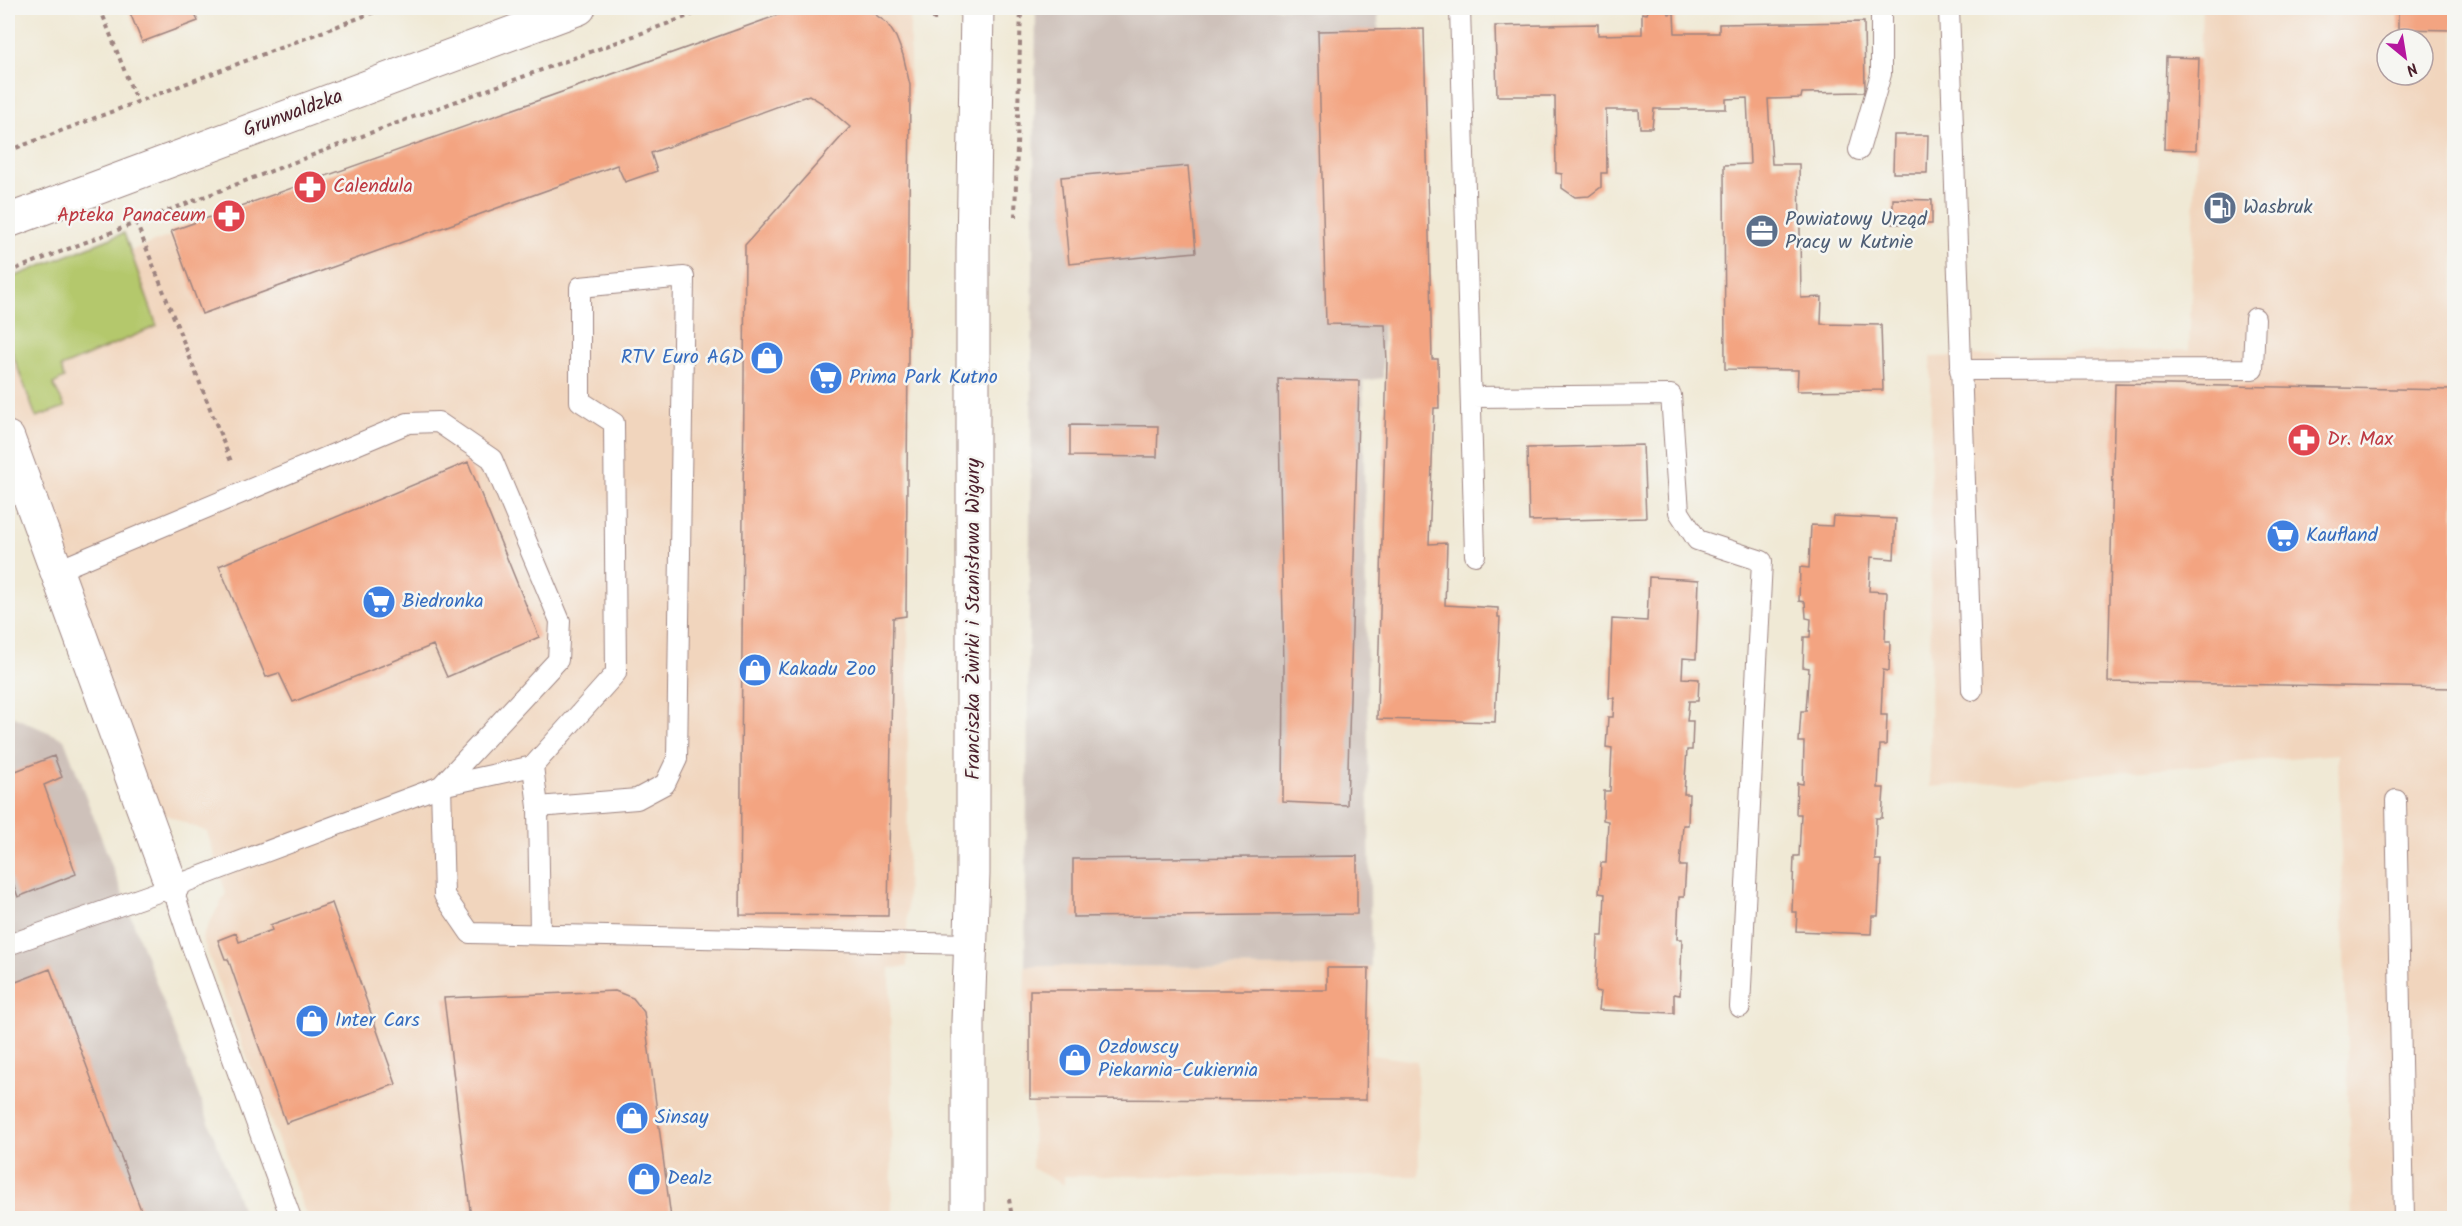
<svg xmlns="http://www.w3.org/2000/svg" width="2462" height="1226" font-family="Kalam,sans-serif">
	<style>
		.built { fill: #f1d5bd; fill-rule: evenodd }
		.industrial { fill: #cec1ba }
		.green { fill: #b4c86c; stroke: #7f744c; stroke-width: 1.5 }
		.building { fill: #f3a481 }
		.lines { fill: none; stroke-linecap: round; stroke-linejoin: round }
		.service-casing { stroke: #9d8480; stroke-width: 22 }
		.minor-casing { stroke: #9d8480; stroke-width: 35 }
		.tertiary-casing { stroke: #9d8480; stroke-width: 35 }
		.path { stroke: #9d8480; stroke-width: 4; stroke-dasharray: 4.5 4.5; stroke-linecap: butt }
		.service { stroke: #fff; stroke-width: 20 }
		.minor { stroke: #fff; stroke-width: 33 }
		.tertiary { stroke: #fff; stroke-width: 33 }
		.labels { text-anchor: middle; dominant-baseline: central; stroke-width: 5; stroke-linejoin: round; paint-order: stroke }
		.street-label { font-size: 20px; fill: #4a1f2b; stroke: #f6f6f2 }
		.health-label { font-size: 20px; fill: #be3a42; stroke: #f6f6f2; text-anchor: start }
		.service-label { font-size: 20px; fill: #4e5e75; stroke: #f6f6f2; text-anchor: start }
		.shop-label { font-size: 20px; fill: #366cbe; stroke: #f6f6f2; text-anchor: start }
	</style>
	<rect width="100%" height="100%" fill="#f6f6f2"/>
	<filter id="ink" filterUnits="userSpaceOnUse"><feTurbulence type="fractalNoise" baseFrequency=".0167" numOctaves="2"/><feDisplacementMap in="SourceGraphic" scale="12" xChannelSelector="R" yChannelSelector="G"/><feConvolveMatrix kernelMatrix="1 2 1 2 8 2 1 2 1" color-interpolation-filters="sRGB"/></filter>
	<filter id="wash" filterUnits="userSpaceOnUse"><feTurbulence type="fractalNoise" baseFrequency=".008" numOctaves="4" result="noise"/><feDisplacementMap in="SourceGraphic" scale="24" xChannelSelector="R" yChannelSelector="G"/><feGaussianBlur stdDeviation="1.35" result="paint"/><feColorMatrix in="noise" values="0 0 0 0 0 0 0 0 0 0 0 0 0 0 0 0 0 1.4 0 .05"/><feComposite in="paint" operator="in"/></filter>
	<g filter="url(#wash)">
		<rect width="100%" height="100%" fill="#f0e9d5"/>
		<path class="built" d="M 798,8 L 910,8 L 907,967 L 890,968 L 892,1218 L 307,1218 L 202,937 L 226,893 L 207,832 L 155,810 L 8,438 L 8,296 L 173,235 L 171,231 Z
			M 2202,8 L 2454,8 L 2454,1218 L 2352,1218 L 2338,754 L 1930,787 L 1931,357 L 2189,350 ZM 2387,39 L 2423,39 L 2423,75 L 2387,75 Z
			M 1025,966 L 1371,967 L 1371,1055 L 1417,1061 L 1419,1176 L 1064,1176 L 1064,1185 L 1032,1168 L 1033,1101 L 1023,1100 Z"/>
		<path class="industrial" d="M 1036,8 L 1378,8 L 1383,378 L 1363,381 L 1371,967 L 1025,966 Z
			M 14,717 L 64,739 L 245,1218 L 8,1218 L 8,719 Z"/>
		<path class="green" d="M 124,233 L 157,326 L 61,367 L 64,378 L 53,384 L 65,407 L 36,417 L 8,341 L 8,279 Z"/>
		<g id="blocks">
			<path class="building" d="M 128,8 L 192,8 L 198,21 L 142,42 Z
				M 798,8 L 866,8 L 887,23 L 896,37 L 903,55 L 910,85 L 906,616 L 893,618 L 888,916 L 740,915 L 745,245 L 850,127 L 822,103 L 809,95 L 651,153 L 657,171 L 625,182 L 617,165 L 202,314 L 171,231 Z
				M 1649,8 L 1665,8 L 1669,14 L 1674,13 L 1675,33 L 1719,33 L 1719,24 L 1864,22 L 1865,92 L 1802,93 L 1801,98 L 1768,99 L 1772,164 L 1799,164 L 1801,298 L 1822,297 L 1821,324 L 1881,325 L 1883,390 L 1797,391 L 1798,370 L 1725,369 L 1724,165 L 1750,164 L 1747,98 L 1726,99 L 1726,109 L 1654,109 L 1652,128 L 1640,128 L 1639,110 L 1606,110 L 1607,173 L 1601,173 L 1601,187 L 1589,196 L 1575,197 L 1562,188 L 1562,174 L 1556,173 L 1555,96 L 1497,96 L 1495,26 L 1598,24 L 1598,35 L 1642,34 L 1642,13 L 1647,14 Z
				M 1977,8 L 2026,8 L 2026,10 L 1977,10 Z
				M 2398,8 L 2454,8 L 2454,30 L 2398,29 Z
				M 1424,29 L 1432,359 L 1438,359 L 1439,408 L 1434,408 L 1429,544 L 1447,543 L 1445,605 L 1498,608 L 1498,617 L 1500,617 L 1495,722 L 1377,719 L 1387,361 L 1385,325 L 1326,324 L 1318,31 Z
				M 2166,57 L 2199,58 L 2196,150 L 2164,149 Z
				M 1894,135 L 1928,135 L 1927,173 L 1893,173 Z
				M 1188,166 L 1196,252 L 1069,264 L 1061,177 Z
				M 1893,199 L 1932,200 L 1932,224 L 1893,224 Z
				M 1278,379 L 1359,381 L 1347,805 L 1283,802 L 1284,667 Z
				M 2115,384 L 2454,390 L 2454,688 L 2108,682 Z
				M 1070,425 L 1158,426 L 1157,457 L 1070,456 Z
				M 1643,445 L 1646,518 L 1529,521 L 1527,448 Z
				M 468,462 L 539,637 L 447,677 L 433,645 L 293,702 L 279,673 L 266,677 L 219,566 Z
				M 1833,516 L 1896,519 L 1894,559 L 1871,557 L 1869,591 L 1887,592 L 1885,641 L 1890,641 L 1889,671 L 1883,670 L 1881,715 L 1887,715 L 1886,745 L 1880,745 L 1878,788 L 1884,788 L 1882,818 L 1876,818 L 1875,860 L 1881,860 L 1878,916 L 1872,916 L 1871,934 L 1796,931 L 1797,912 L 1792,912 L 1794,856 L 1799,856 L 1801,814 L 1796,814 L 1797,783 L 1803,784 L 1804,742 L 1799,742 L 1801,711 L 1806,711 L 1809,668 L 1803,667 L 1804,637 L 1810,637 L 1811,619 L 1806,618 L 1805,602 L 1799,601 L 1800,567 L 1809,568 L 1811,525 L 1832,526 Z
				M 1649,577 L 1699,580 L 1696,659 L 1683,658 L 1682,678 L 1699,679 L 1698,701 L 1689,701 L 1687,721 L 1693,721 L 1692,750 L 1687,750 L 1684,794 L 1689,794 L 1688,825 L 1683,825 L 1680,866 L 1686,866 L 1684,897 L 1679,897 L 1677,939 L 1682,939 L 1680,995 L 1674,994 L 1674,1013 L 1599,1010 L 1601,992 L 1595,991 L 1598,936 L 1603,936 L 1605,894 L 1599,893 L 1601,863 L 1606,863 L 1608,821 L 1603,820 L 1604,791 L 1610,791 L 1612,748 L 1606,747 L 1608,717 L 1613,717 L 1614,698 L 1609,698 L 1612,619 L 1647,621 Z
				M 54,756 L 62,777 L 44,785 L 76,874 L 18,897 L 8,870 L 8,774 Z
				M 1357,856 L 1357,914 L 1073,917 L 1073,859 Z
				M 332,903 L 396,1084 L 286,1123 L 228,959 L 225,959 L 218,940 L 236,933 L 239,942 L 272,930 L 270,925 Z
				M 1327,968 L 1369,968 L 1366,1100 L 1030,1099 L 1030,990 L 1327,990 Z
				M 50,969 L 144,1218 L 8,1218 L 8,985 Z
				M 615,991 L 633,998 L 644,1012 L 671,1218 L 471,1218 L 444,998 Z"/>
		</g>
	</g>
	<g filter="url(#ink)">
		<use href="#blocks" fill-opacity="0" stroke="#9d8480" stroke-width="1.5"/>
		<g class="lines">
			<defs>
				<path id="service" d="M 1460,8 L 1475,555
					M 1949,8 L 1972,690
					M 1859,150 L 1881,74 L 1881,8
					M 1960,370 L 2253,369 L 2255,318
					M 1471,397 L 1671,395 L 1679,512 L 1697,540 L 1762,561 L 1740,1007
					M 56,571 L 408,423 L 438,422 L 492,459 L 560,621 L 558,660 L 441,786
					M 441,786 L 533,766
					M 2396,800 L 2404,1218
					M 538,807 L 533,766 L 616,673 L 614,423 L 580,401 L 580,287 L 684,277 L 677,759 L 665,784 L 637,799 L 538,807 L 540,934
					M 172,887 L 190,941 L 291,1218
					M 8,945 L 172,887 L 441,786 L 444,895 L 470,933 L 970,944"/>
				<path id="minor" d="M 8,438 L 172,887
					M 968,1218 L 968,1022 L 973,874 L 973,250 L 977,8"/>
				<path id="tertiary" d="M 8,221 L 579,8"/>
			</defs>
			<use href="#service" class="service-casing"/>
			<use href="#minor" class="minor-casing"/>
			<use href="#tertiary" class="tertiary-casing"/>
			<path class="path" d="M 100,8 L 137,103
				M 931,8 L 934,19 L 939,19
				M 8,151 L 385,8
				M 1015,217 L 1021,8
				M 136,222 L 232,464
				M 8,272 L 378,130 L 710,8
				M 1009,1199 L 1012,1218"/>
			<use href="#service" class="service"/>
			<use href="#minor" class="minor"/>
			<use href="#tertiary" class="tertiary"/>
		</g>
	</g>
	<defs>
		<symbol id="pharmacy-disc" viewBox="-11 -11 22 22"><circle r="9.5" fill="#e0444e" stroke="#f6f6f2"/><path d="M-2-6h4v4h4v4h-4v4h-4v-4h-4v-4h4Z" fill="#fff"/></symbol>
		<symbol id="fuel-disc" viewBox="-11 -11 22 22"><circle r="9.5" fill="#5c6f8a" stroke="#f6f6f2"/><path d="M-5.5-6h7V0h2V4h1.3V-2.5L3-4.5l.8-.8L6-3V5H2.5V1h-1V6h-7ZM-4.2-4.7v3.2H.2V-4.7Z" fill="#fff"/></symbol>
		<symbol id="office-disc" viewBox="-11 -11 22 22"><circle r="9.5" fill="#5c6f8a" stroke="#f6f6f2"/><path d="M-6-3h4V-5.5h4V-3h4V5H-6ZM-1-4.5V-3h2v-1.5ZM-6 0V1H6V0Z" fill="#fff"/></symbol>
		<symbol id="shop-disc" viewBox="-11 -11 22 22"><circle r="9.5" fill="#3f7fe0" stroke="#f6f6f2"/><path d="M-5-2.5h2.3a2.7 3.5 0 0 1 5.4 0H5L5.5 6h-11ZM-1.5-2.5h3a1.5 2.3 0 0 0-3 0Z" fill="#fff"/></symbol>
		<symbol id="supermarket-disc" viewBox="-11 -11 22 22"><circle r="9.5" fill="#3f7fe0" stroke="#f6f6f2"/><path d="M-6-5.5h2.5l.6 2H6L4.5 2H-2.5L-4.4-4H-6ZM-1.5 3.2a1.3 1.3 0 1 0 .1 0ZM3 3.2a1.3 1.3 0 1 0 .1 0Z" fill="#fff"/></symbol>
	</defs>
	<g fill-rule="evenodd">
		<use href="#pharmacy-disc" x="291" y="168" width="38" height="38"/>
		<use href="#fuel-disc" x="2201" y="189" width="38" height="38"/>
		<use href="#pharmacy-disc" x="210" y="197" width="38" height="38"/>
		<use href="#office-disc" x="1743" y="212" width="38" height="38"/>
		<use href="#shop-disc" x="748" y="339" width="38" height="38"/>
		<use href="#supermarket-disc" x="807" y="359" width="38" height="38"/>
		<use href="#pharmacy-disc" x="2285" y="421" width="38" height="38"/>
		<use href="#supermarket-disc" x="2264" y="517" width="38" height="38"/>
		<use href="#supermarket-disc" x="360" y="583" width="38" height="38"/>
		<use href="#shop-disc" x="736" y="651" width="38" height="38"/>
		<use href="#shop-disc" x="293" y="1002" width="38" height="38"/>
		<use href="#shop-disc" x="1056" y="1041" width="38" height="38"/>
		<use href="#shop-disc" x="613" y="1099" width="38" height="38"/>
		<use href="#shop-disc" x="625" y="1160" width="38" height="38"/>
	</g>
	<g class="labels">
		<g class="street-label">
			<text transform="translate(293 114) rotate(-20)">Grunwaldzka</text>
			<text transform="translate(974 619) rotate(-90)">Franciszka Żwirki i Stanisława Wigury</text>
		</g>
		<g class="health-label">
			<text x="333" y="187">Calendula</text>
			<text x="206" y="216" text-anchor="end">Apteka Panaceum</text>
			<text x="2327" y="440">Dr. Max</text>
		</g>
		<g class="service-label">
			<text x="2243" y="208">Wasbruk</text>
			<text x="1785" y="220">Powiatowy Urząd<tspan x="1785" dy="23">Pracy w Kutnie</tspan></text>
		</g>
		<g class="shop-label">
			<text x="744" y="358" text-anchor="end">RTV Euro AGD</text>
			<text x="849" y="378">Prima Park Kutno</text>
			<text x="2306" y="536">Kaufland</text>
			<text x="402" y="602">Biedronka</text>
			<text x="778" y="670">Kakadu Zoo</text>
			<text x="335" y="1021">Inter Cars</text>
			<text x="1098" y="1048">Ozdowscy<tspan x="1098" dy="23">Piekarnia-Cukiernia</tspan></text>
			<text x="655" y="1118">Sinsay</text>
			<text x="667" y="1179">Dealz</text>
		</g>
	</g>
	<rect width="2462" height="1226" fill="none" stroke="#f6f6f2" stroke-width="30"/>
	<g transform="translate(2405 57) rotate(150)"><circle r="28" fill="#f6f6f2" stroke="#b1a0a2" stroke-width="1.5"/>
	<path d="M0-4.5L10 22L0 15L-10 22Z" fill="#b5179e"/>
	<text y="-9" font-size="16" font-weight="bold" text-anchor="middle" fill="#4a1f2b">N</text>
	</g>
</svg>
